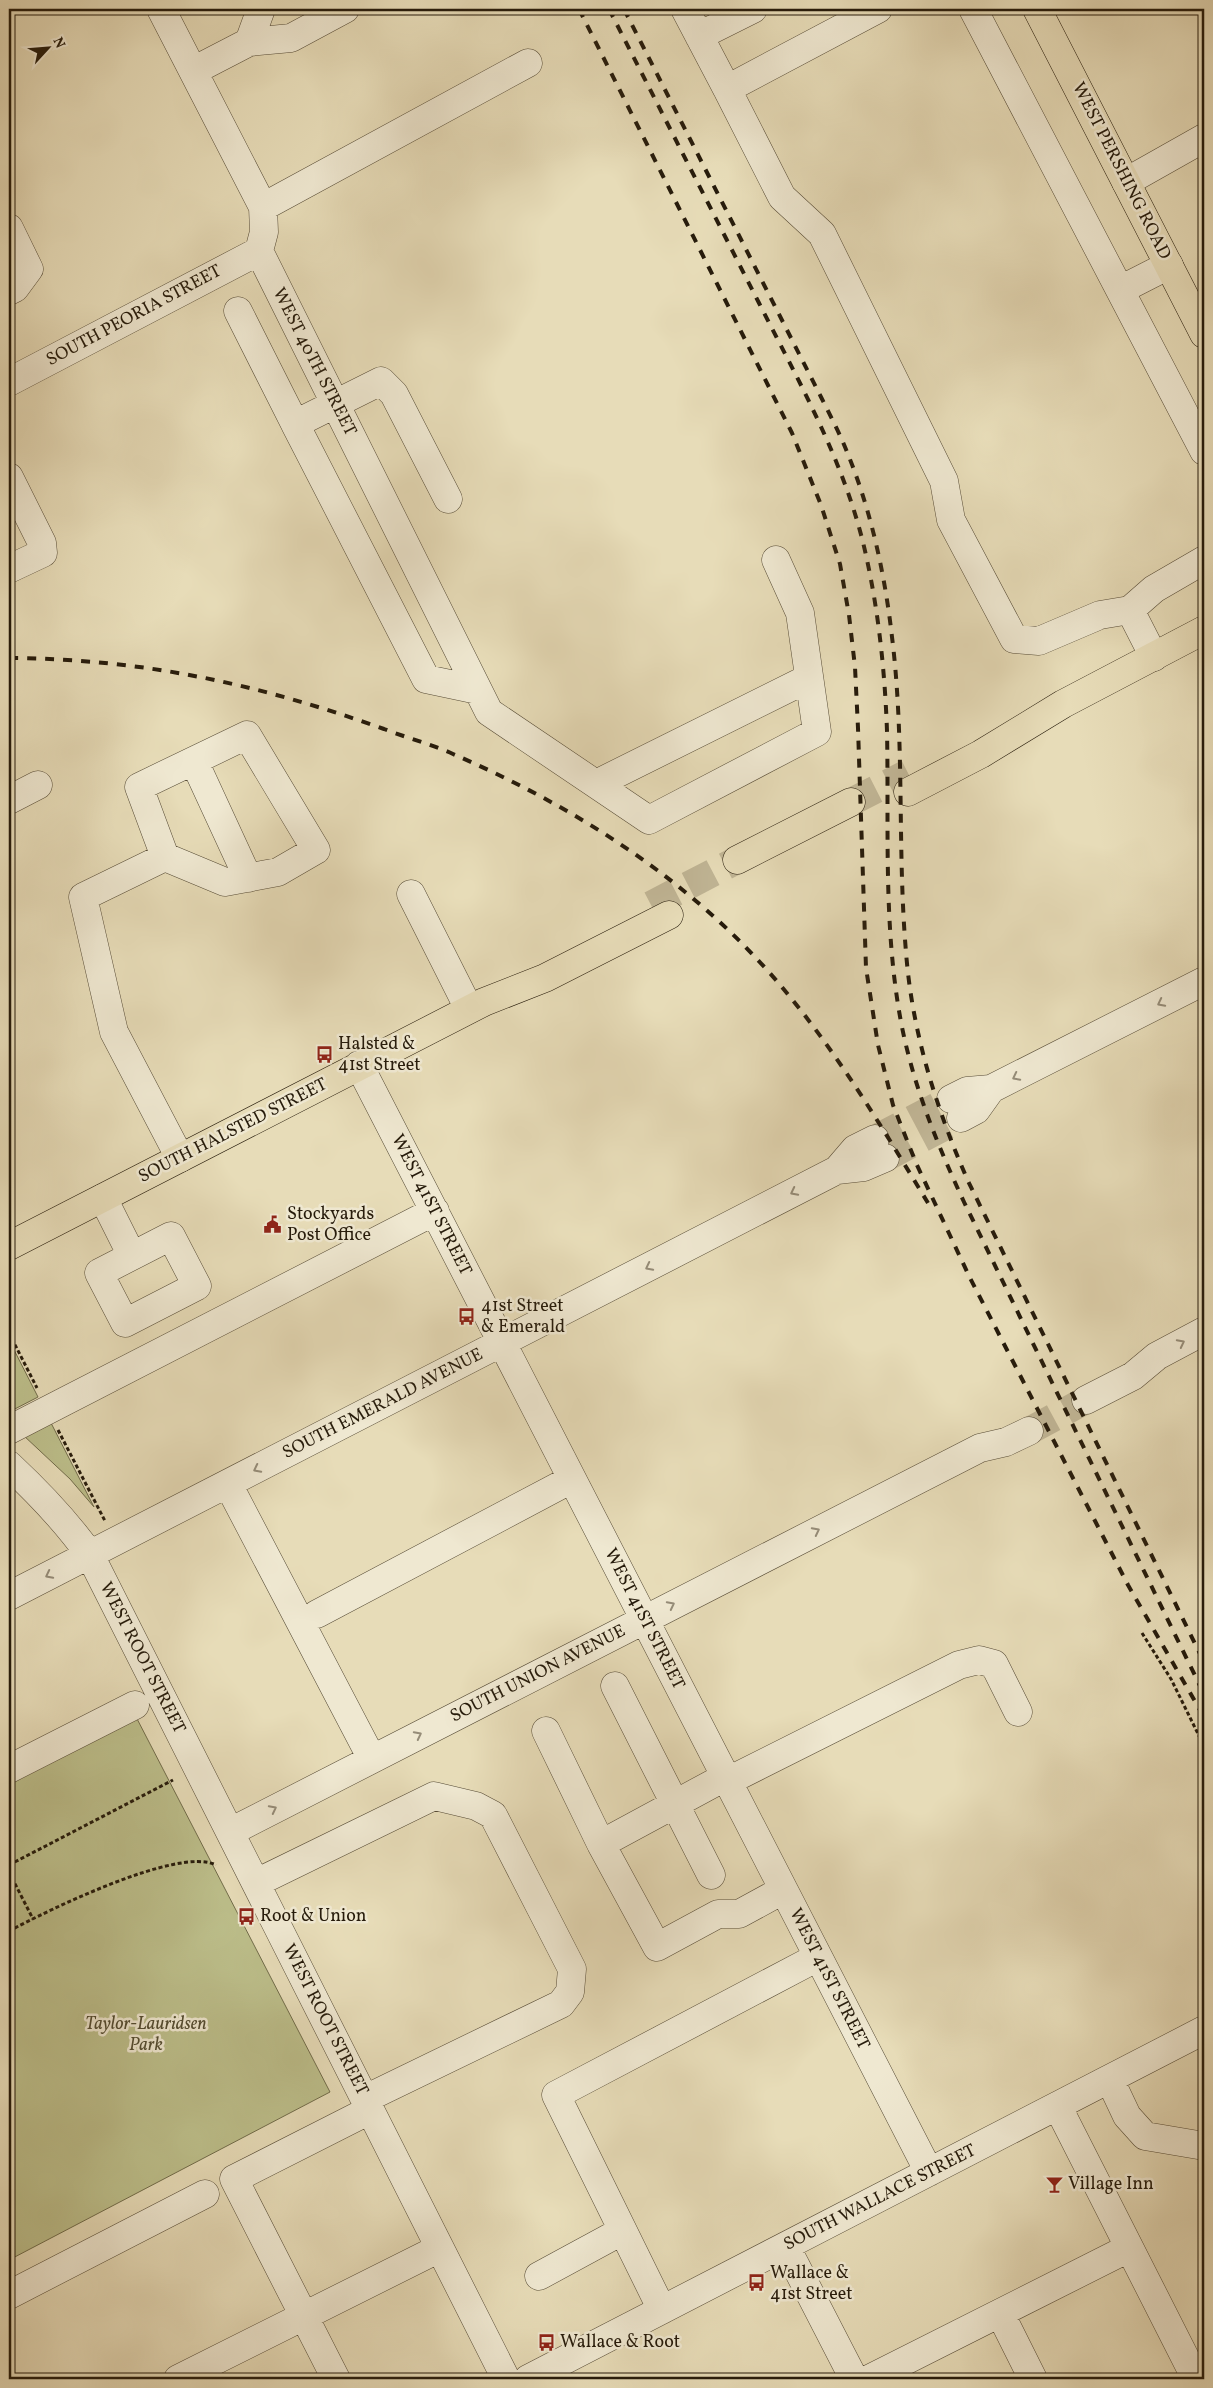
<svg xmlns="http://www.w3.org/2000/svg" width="1213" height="2388" font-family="Vollkorn,serif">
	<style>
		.green { fill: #bcbe8a; stroke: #716c4a }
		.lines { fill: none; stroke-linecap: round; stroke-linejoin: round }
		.minor-tunnel { stroke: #c0b595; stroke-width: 28; stroke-dasharray: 28 14; stroke-linecap: butt }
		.major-tunnel { stroke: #c0b595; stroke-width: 28; stroke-dasharray: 28 14; stroke-linecap: butt }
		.minor-casing { stroke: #564b36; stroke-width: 29 }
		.major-casing { stroke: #261b0b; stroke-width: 29 }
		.path { stroke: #261b0b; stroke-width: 3; stroke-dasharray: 4 2.5; stroke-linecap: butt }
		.minor { stroke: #efe8d1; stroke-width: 28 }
		.major { stroke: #e7dcb8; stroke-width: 28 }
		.rail { stroke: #261b0b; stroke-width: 4; stroke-dasharray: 9 9; stroke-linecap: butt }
		.oneway { stroke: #958c78 }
		.labels { text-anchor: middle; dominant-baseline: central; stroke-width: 5; stroke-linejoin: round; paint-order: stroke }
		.street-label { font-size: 18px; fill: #261b0b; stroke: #efe8d1 }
		.poi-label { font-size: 18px; fill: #261b0b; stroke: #efe8d1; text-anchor: start }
		.park-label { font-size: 18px; font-style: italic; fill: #534c31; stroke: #efe8d1 }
	</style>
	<rect width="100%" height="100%" fill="#e7dcb8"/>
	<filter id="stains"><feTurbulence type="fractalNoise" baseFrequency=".004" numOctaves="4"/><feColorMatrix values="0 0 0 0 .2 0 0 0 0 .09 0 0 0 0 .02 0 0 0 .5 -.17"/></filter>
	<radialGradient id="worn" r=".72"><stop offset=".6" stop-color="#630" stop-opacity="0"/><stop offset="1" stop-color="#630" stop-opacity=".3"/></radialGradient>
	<path class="green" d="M 9,1340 L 38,1397 L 9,1412 Z
		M 50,1421 L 94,1507 L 70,1479 L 23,1435 Z
		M 134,1713 L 330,2092 L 9,2260 L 9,1778 Z"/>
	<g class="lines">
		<path class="minor-tunnel" d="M 875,1139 L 951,1099
			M 885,1158 L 961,1118
			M 1029,1431 L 1086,1400"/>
		<path class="major-tunnel" d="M 851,802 L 908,773
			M 651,905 L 737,860"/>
		<defs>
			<path id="minor" d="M 161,9 L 263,207 L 264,232 L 259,251 L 489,712 L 649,820 L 817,732 L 800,613 L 776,560
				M 685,9 L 727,89
				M 878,9 L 727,89 L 782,197 L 822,234 L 944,481 L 951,520 L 1014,639 L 1039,641 L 1100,615 L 1130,610
				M 973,9 L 1204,451
				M 699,36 L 753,9
				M 249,42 L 261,9
				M 193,71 L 249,42 L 291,38 L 345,9
				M 1126,182 L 1204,138
				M 263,207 L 528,63
				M 9,228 L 29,269 L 15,288 L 9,291
				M 1120,290 L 1169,265
				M 238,311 L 295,424 L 381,381 L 394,394 L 448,499
				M 9,382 L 259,251
				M 295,424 L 426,679 L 478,690
				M 9,477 L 42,543 L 43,553 L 9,569
				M 1154,657 L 1130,610 L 1154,589 L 1204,560
				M 194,761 L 248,878
				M 596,784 L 809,678
				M 9,800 L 38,785
				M 165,857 L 139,787 L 247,735 L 316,850 L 278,872 L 225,882 L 165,857 L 83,897 L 114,1032 L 180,1158
				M 411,894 L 469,1009
				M 359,1065 L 929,2172
				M 951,1099 L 967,1091 L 991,1089 L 1204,981
				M 961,1118 L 976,1110 L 991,1089
				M 837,1170 L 864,1167 L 885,1158
				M 103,1198 L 132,1256
				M 171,1236 L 197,1286 L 125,1323 L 99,1273 Z
				M 1086,1400 L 1133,1376 L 1157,1356 L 1204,1331
				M 9,1430 L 435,1211
				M 9,1465 C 39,1493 66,1521 90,1555 L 506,2379
				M 228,1484 L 372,1759
				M 9,1596 L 837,1170 L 855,1149 L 875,1139
				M 317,1614 L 572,1479
				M 615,1686 L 711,1875
				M 546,1731 L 601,1844
				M 9,1769 L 135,1705
				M 725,1777 L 601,1844 L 657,1947 L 718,1914 L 739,1914 L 783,1890
				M 728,1781 L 959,1665 L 979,1660 L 994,1664 L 1018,1712
				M 230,1832 L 980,1448 L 1006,1442 L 1029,1431
				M 256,1883 L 434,1796 L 476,1806 L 493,1815 L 572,1969 L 570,1992 L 561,2004 L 365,2099
				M 1110,2080 L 1127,2116 L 1145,2136 L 1204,2146
				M 1058,2107 L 1196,2379
				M 786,2247 L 854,2379
				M 539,2276 L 622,2231
				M 9,2295 L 205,2194
				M 662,2310 L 556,2095 L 818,1957
				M 1000,2313 L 1033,2379
				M 178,2379 L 440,2248
				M 336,2379 L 234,2179 L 370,2110
				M 528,2379 L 1204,2030
				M 869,2379 L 1129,2248"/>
			<path id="major" d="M 1037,9 L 1204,334
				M 908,792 L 981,754 L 1063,704 L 1204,630
				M 737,860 L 851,802
				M 9,1246 L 484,1002 L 545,978 L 669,915"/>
		</defs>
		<use href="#minor" class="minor-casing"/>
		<use href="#major" class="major-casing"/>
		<path class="path" d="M 9,1333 L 37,1388
			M 58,1430 L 105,1521
			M 1142,1633 L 1171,1679 L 1204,1746
			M 9,1865 L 173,1780
			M 9,1872 L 33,1919
			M 9,1931 C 47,1911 178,1846 216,1865"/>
		<use href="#minor" class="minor"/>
		<use href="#major" class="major"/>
		<path class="rail" d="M 579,9 L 792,433 L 821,505 L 840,564 L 849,615 L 855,667 L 858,728 L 866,968 L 878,1045 L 893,1105 L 916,1163 L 970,1278 L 1128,1585 L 1204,1717
			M 609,9 C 659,107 709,205 759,303 C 801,386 848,468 867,560 C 879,615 885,674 887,731 C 889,827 883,926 901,1022 C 913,1085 937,1144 964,1202 L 1204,1694
			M 624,9 L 821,397 C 830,415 840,434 847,452 C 871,510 885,575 892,637 C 905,741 897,847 906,952 C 912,1032 936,1108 968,1181 L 1204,1662
			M 9,658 C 144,659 258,684 384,729 C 407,738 431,744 453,754 C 564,802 673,869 756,958 C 824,1030 877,1119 928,1203"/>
	</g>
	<defs><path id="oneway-chevron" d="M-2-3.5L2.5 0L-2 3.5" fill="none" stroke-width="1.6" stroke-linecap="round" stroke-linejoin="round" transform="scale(1.25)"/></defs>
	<g class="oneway">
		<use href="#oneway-chevron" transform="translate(1161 1003) rotate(153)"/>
		<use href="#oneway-chevron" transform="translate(1016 1077) rotate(153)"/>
		<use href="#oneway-chevron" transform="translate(794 1192) rotate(153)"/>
		<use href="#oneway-chevron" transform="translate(649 1267) rotate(153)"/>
		<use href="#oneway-chevron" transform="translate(1181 1343) rotate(-27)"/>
		<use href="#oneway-chevron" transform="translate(257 1469) rotate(153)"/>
		<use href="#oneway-chevron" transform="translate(816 1531) rotate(-27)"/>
		<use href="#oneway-chevron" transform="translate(49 1575) rotate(153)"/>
		<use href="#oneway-chevron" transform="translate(671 1605) rotate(-27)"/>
		<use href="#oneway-chevron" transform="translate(418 1735) rotate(-27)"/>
		<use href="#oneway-chevron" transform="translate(273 1809) rotate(-27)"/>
	</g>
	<defs>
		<symbol id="bus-bare" viewBox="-9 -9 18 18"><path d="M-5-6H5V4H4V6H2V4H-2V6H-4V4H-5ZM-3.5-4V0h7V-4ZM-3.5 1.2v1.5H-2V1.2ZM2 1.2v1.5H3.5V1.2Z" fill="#8f2418" stroke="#efe8d1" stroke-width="2.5" paint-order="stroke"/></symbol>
		<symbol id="civic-bare" viewBox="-9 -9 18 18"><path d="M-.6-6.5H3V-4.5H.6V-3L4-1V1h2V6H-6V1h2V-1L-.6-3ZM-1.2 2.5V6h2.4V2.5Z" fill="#8f2418" stroke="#efe8d1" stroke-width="2.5" paint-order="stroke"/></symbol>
		<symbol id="bar-bare" viewBox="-9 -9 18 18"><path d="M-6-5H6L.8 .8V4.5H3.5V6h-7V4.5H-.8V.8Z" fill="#8f2418" stroke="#efe8d1" stroke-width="2.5" paint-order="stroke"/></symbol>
	</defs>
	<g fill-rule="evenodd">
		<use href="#bus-bare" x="312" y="1042" width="25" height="25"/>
		<use href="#civic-bare" x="260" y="1212" width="25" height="25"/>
		<use href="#bus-bare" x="454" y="1304" width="25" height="25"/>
		<use href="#bus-bare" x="234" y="1904" width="25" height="25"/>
		<use href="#bar-bare" x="1042" y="2172" width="25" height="25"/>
		<use href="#bus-bare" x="744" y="2270" width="25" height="25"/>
		<use href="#bus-bare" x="534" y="2330" width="25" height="25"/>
	</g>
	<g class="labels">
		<g class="street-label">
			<text transform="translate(1121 171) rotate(63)">WEST PERSHING ROAD</text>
			<text transform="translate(134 316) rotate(-28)">SOUTH PEORIA STREET</text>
			<text transform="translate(314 362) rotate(63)">WEST 40TH STREET</text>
			<text transform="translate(233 1131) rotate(-27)">SOUTH HALSTED STREET</text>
			<text transform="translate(431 1205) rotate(63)">WEST 41ST STREET</text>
			<text transform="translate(383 1404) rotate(-27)">SOUTH EMERALD AVENUE</text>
			<text transform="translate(644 1619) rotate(63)">WEST 41ST STREET</text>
			<text transform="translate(142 1658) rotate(63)">WEST ROOT STREET</text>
			<text transform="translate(538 1674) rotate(-27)">SOUTH UNION AVENUE</text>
			<text transform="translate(829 1979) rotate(63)">WEST 41ST STREET</text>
			<text transform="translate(325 2020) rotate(63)">WEST ROOT STREET</text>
			<text transform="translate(880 2198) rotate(-27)">SOUTH WALLACE STREET</text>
		</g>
		<g class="poi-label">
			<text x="338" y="1044">Halsted &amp;<tspan x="338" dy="21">41st Street</tspan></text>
			<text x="287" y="1214">Stockyards<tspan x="287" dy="21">Post Office</tspan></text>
			<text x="481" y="1306">41st Street<tspan x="481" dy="21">&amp; Emerald</tspan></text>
			<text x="260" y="1916">Root &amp; Union</text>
			<text x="1068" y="2184">Village Inn</text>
			<text x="770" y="2273">Wallace &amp;<tspan x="770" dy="21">41st Street</tspan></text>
			<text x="560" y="2342">Wallace &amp; Root</text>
		</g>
		<g class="park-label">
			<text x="146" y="2024">Taylor-Lauridsen<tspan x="146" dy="21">Park</tspan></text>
		</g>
	</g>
	<rect width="1213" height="2388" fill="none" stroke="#e7dcb8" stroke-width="30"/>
	<rect x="10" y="10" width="1193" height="2368" fill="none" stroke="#261b0b" stroke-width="2.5"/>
	<rect x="15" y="15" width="1183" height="2358" fill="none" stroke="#261b0b"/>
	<g transform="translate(48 48) rotate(64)" stroke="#efe8d1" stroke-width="4" paint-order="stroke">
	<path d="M0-4L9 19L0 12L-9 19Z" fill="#261b0b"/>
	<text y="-8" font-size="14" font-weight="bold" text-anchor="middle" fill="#261b0b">N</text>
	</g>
	<rect width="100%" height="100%" filter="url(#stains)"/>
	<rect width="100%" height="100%" fill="url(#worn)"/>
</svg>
